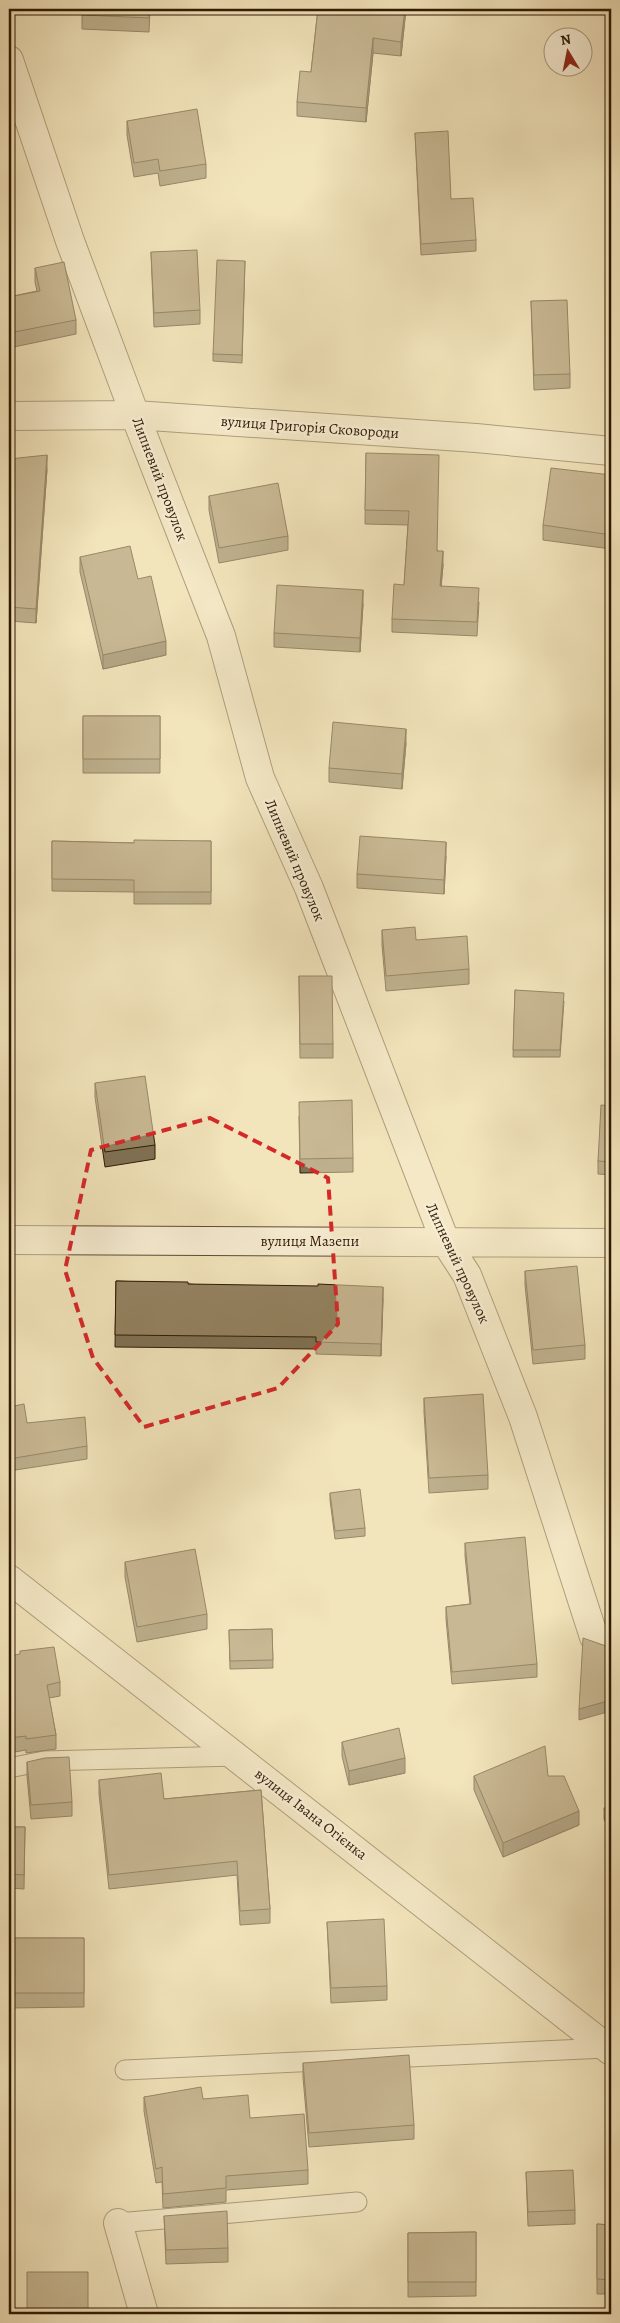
<svg xmlns="http://www.w3.org/2000/svg" width="620" height="2323" font-family="Alegreya,serif">
	<style>
		.lines { fill: none; stroke-linecap: round; stroke-linejoin: round }
		.lane-casing { stroke: #5f4c30; stroke-width: 21 }
		.street-casing { stroke: #5f4c30; stroke-width: 30 }
		.lane { stroke: #f7edd3; stroke-width: 19 }
		.street { stroke: #f7edd3; stroke-width: 28 }
		.wall { fill: #7f7154; stroke: #2e1902 }
		.shaded-wall { fill: #685c45; stroke: #2e1902 }
		.building { fill: #948362; stroke: #2e1902 }
		.marked { fill: none; stroke: #d62828; stroke-width: 4; stroke-dasharray: 10 6; stroke-linejoin: round }
		.labels { text-anchor: middle; dominant-baseline: central; stroke-width: 5; stroke-linejoin: round; paint-order: stroke }
		.street-label { font-size: 15px; fill: #2e1902; stroke: #f7edd3 }
	</style>
	<rect width="100%" height="100%" fill="#f2e4bb"/>
	<filter id="stains"><feTurbulence type="fractalNoise" baseFrequency=".004" numOctaves="4"/><feColorMatrix values="0 0 0 0 .2 0 0 0 0 .09 0 0 0 0 .02 0 0 0 .5 -.17"/></filter>
	<radialGradient id="worn" r=".72"><stop offset=".6" stop-color="#630" stop-opacity="0"/><stop offset="1" stop-color="#630" stop-opacity=".3"/></radialGradient>
	<g class="lines">
		<defs>
			<path id="lane" d="M 9,1768 L 44,1761 L 236,1756
				M 125,2070 L 606,2048
				M 118,2223 L 357,2202"/>
			<path id="street" d="M 9,60 L 70,241 L 135,415 L 221,636 L 260,778 L 309,888 L 445,1241 L 467,1275 L 523,1417 L 594,1637 L 610,1642
				M 9,416 L 135,415 L 476,438 L 611,451
				M 9,1240 L 611,1243
				M 9,1579 L 611,2051
				M 118,2223 L 144,2314"/>
		</defs>
		<use href="#lane" class="lane-casing"/>
		<use href="#street" class="street-casing"/>
		<use href="#lane" class="lane"/>
		<use href="#street" class="street"/>
	</g>
	<path class="wall" d="M 82,9 L 150,9 L 149,32 L 82,29 Z
		M 318,9 L 406,9 L 401,56 L 373,53 L 366,122 L 297,116 L 297,102 L 311,72 Z
		M 127,121 L 206,164 L 206,178 L 160,186 L 158,173 L 134,177 L 127,135 Z
		M 415,133 L 451,199 L 476,240 L 476,251 L 421,255 Z
		M 151,252 L 200,310 L 200,324 L 154,327 Z
		M 245,261 L 242,363 L 213,361 L 213,354 Z
		M 35,268 L 76,320 L 76,334 L 9,348 L 9,297 L 37,291 L 35,282 Z
		M 531,301 L 570,374 L 570,388 L 534,390 Z
		M 366,453 L 438,551 L 443,565 L 441,586 L 479,602 L 477,636 L 392,632 L 392,619 L 404,585 L 408,525 L 365,524 Z
		M 9,459 L 47,469 L 36,623 L 9,621 Z
		M 611,475 L 611,549 L 543,540 L 543,525 Z
		M 209,496 L 288,536 L 288,550 L 219,563 L 209,510 Z
		M 80,557 L 138,579 L 166,655 L 103,669 L 80,572 Z
		M 363,604 L 360,652 L 274,647 L 274,633 Z
		M 83,716 L 160,716 L 160,773 L 83,773 Z
		M 406,743 L 402,789 L 329,782 L 329,768 Z
		M 52,841 L 134,843 L 211,841 L 211,904 L 134,904 L 134,892 L 52,891 Z
		M 446,856 L 444,894 L 357,888 L 357,874 Z
		M 382,930 L 416,940 L 469,969 L 469,984 L 386,991 L 382,945 Z
		M 299,976 L 333,1044 L 333,1058 L 300,1058 Z
		M 515,990 L 564,1001 L 560,1057 L 513,1057 Z
		M 95,1083 L 155,1145 L 155,1159 L 105,1167 L 95,1097 Z
		M 611,1106 L 611,1175 L 598,1174 L 598,1161 Z
		M 299,1116 L 353,1158 L 353,1172 L 300,1173 Z
		M 525,1271 L 585,1345 L 585,1359 L 533,1364 L 525,1285 Z
		M 116,1281 L 188,1284 L 383,1299 L 381,1356 L 316,1354 L 316,1349 L 115,1347 Z
		M 424,1398 L 488,1475 L 488,1489 L 429,1493 L 424,1412 Z
		M 9,1407 L 27,1423 L 87,1446 L 87,1459 L 9,1471 Z
		M 608,1415 L 611,1415 L 611,1464 L 607,1464 Z
		M 330,1493 L 365,1528 L 365,1536 L 335,1539 L 330,1500 Z
		M 465,1543 L 537,1664 L 537,1677 L 452,1684 L 446,1619 L 446,1607 L 470,1604 L 465,1556 Z
		M 125,1562 L 207,1614 L 207,1629 L 137,1642 L 125,1577 Z
		M 272,1629 L 273,1668 L 230,1669 L 229,1630 Z
		M 9,1656 L 60,1682 L 60,1696 L 49,1698 L 56,1735 L 56,1749 L 26,1753 L 26,1750 L 9,1753 Z
		M 342,1742 L 405,1773 L 349,1785 L 342,1756 Z
		M 27,1762 L 72,1802 L 72,1816 L 31,1819 L 27,1776 Z
		M 474,1776 L 548,1776 L 579,1825 L 503,1857 L 474,1790 Z
		M 99,1780 L 164,1799 L 261,1790 L 270,1909 L 270,1923 L 240,1925 L 237,1875 L 109,1889 L 99,1794 Z
		M 611,1804 L 611,1835 L 604,1819 L 604,1808 Z
		M 9,1827 L 25,1827 L 24,1889 L 9,1888 Z
		M 327,1922 L 387,1986 L 387,2000 L 331,2003 Z
		M 9,1938 L 84,1938 L 84,2007 L 9,2008 Z
		M 303,2063 L 414,2125 L 414,2139 L 309,2147 L 303,2077 Z
		M 144,2097 L 203,2099 L 250,2118 L 308,2170 L 308,2184 L 226,2190 L 226,2202 L 163,2208 L 162,2182 L 156,2183 L 144,2111 Z
		M 526,2172 L 575,2210 L 575,2224 L 528,2226 Z
		M 164,2216 L 228,2248 L 228,2262 L 166,2264 Z
		M 597,2224 L 611,2225 L 611,2294 L 597,2294 Z
		M 476,2232 L 476,2296 L 408,2297 L 408,2233 Z"/>
	<path class="shaded-wall" d="M 405,9 L 406,9 L 401,56 L 401,42 Z
		M 373,38 L 373,53 L 366,122 L 366,108 Z
		M 47,455 L 47,469 L 36,623 L 36,609 Z
		M 443,551 L 443,565 L 440,600 L 440,586 Z
		M 363,590 L 363,604 L 360,652 L 360,638 Z
		M 166,641 L 166,655 L 103,669 L 103,655 Z
		M 406,729 L 406,743 L 402,789 L 402,774 Z
		M 446,842 L 446,856 L 444,894 L 444,880 Z
		M 383,1287 L 383,1299 L 381,1356 L 381,1344 Z
		M 611,1700 L 611,1711 L 579,1720 L 579,1709 Z
		M 405,1758 L 405,1773 L 349,1785 L 349,1771 Z
		M 579,1811 L 579,1825 L 503,1857 L 503,1843 Z"/>
	<path class="building" d="M 82,9 L 149,9 L 149,18 L 82,15 Z
		M 318,9 L 405,9 L 401,42 L 373,38 L 366,108 L 297,102 L 300,71 L 311,72 Z
		M 197,109 L 206,164 L 160,171 L 158,159 L 134,163 L 127,121 Z
		M 448,131 L 451,199 L 473,198 L 476,240 L 421,244 L 415,133 Z
		M 197,250 L 200,310 L 154,313 L 151,252 Z
		M 217,260 L 245,261 L 242,355 L 213,354 Z
		M 64,262 L 76,320 L 9,333 L 9,297 L 40,291 L 35,268 Z
		M 567,300 L 570,374 L 534,375 L 531,301 Z
		M 366,453 L 439,455 L 437,551 L 443,551 L 440,586 L 479,588 L 477,622 L 392,619 L 394,584 L 404,585 L 409,511 L 365,510 Z
		M 47,455 L 36,609 L 9,607 L 9,459 Z
		M 551,468 L 611,475 L 611,535 L 543,525 Z
		M 278,483 L 288,536 L 219,548 L 209,496 Z
		M 130,546 L 138,579 L 151,576 L 166,641 L 103,655 L 80,557 Z
		M 277,585 L 363,590 L 360,638 L 274,633 Z
		M 83,716 L 160,716 L 160,759 L 83,759 Z
		M 333,722 L 406,729 L 402,774 L 329,768 Z
		M 360,836 L 446,842 L 444,880 L 357,874 Z
		M 134,840 L 211,841 L 211,892 L 134,892 L 134,880 L 52,879 L 52,841 L 134,843 Z
		M 415,927 L 416,940 L 467,936 L 469,969 L 386,976 L 382,930 Z
		M 299,976 L 332,976 L 333,1044 L 300,1044 Z
		M 515,990 L 564,993 L 560,1050 L 513,1050 Z
		M 145,1076 L 155,1145 L 105,1152 L 95,1083 Z
		M 352,1100 L 353,1158 L 300,1159 L 299,1102 Z
		M 601,1105 L 611,1106 L 611,1162 L 598,1161 Z
		M 577,1266 L 585,1345 L 533,1350 L 525,1271 Z
		M 116,1281 L 188,1282 L 188,1284 L 318,1286 L 318,1284 L 383,1287 L 381,1344 L 316,1342 L 316,1337 L 115,1335 Z
		M 483,1394 L 488,1475 L 429,1478 L 424,1398 Z
		M 24,1404 L 27,1423 L 85,1417 L 87,1446 L 9,1459 L 9,1407 Z
		M 608,1415 L 611,1415 L 611,1456 L 607,1456 Z
		M 360,1489 L 365,1528 L 335,1531 L 330,1493 Z
		M 525,1537 L 537,1664 L 452,1672 L 446,1607 L 471,1604 L 465,1543 Z
		M 195,1549 L 207,1614 L 137,1627 L 125,1562 Z
		M 272,1629 L 273,1660 L 230,1661 L 229,1630 Z
		M 583,1638 L 606,1646 L 611,1646 L 611,1700 L 579,1709 Z
		M 54,1647 L 60,1682 L 47,1685 L 56,1735 L 26,1739 L 26,1736 L 9,1738 L 9,1656 L 20,1654 L 20,1651 Z
		M 399,1728 L 405,1758 L 349,1771 L 342,1742 Z
		M 545,1746 L 548,1776 L 564,1776 L 579,1811 L 503,1843 L 474,1776 Z
		M 69,1757 L 72,1802 L 31,1805 L 27,1762 L 45,1758 Z
		M 161,1773 L 164,1799 L 261,1790 L 270,1909 L 240,1911 L 237,1861 L 109,1875 L 99,1780 Z
		M 611,1804 L 611,1824 L 604,1808 Z
		M 9,1827 L 25,1827 L 24,1875 L 9,1874 Z
		M 384,1919 L 387,1986 L 331,1988 L 327,1922 Z
		M 9,1938 L 84,1938 L 84,1993 L 9,1993 Z
		M 409,2055 L 414,2125 L 309,2133 L 303,2063 Z
		M 201,2087 L 203,2099 L 248,2095 L 250,2118 L 304,2114 L 308,2170 L 226,2176 L 226,2188 L 163,2194 L 162,2167 L 156,2169 L 144,2097 Z
		M 573,2170 L 575,2210 L 528,2212 L 526,2172 Z
		M 227,2211 L 228,2248 L 166,2250 L 164,2216 Z
		M 597,2224 L 611,2225 L 611,2280 L 597,2279 Z
		M 476,2232 L 476,2282 L 408,2282 L 408,2233 Z
		M 27,2272 L 88,2272 L 88,2314 L 27,2314 Z"/>
	<path d="M0 0H620V2323H0ZM 210,1118 L 328,1178 L 338,1324 L 278,1388 L 144,1427 L 93,1358 L 65,1270 L 91,1150 Z" fill="#f2e4bb" fill-opacity=".55" fill-rule="evenodd"/>
	<path class="marked" d="M 210,1118 L 328,1178 L 338,1324 L 278,1388 L 144,1427 L 93,1358 L 65,1270 L 91,1150 Z"/>
	<g class="labels">
		<g class="street-label">
			<text transform="translate(310 427) rotate(4)">вулиця Григорія Сковороди</text>
			<text transform="translate(160 479) rotate(69)">Липневий провулок</text>
			<text transform="translate(295 860) rotate(67)">Липневий провулок</text>
			<text x="310" y="1241">вулиця Мазепи</text>
			<text transform="translate(458 1263) rotate(65)">Липневий провулок</text>
			<text transform="translate(311 1814) rotate(38)">вулиця Івана Огієнка</text>
		</g>
	</g>
	<rect width="620" height="2323" fill="none" stroke="#f2e4bb" stroke-width="30"/>
	<rect x="10" y="10" width="600" height="2303" fill="none" stroke="#2e1902" stroke-width="2.5"/>
	<rect x="15" y="15" width="590" height="2293" fill="none" stroke="#2e1902"/>
	<g transform="translate(568 52) rotate(350)"><circle r="24" fill="#f7edd3" stroke="#a7987f"/>
	<path d="M0-4L9 19L0 12L-9 19Z" fill="#8f2418"/>
	<text y="-8" font-size="14" font-weight="bold" text-anchor="middle" fill="#2e1902">N</text>
	</g>
	<rect width="100%" height="100%" filter="url(#stains)"/>
	<rect width="100%" height="100%" fill="url(#worn)"/>
</svg>
